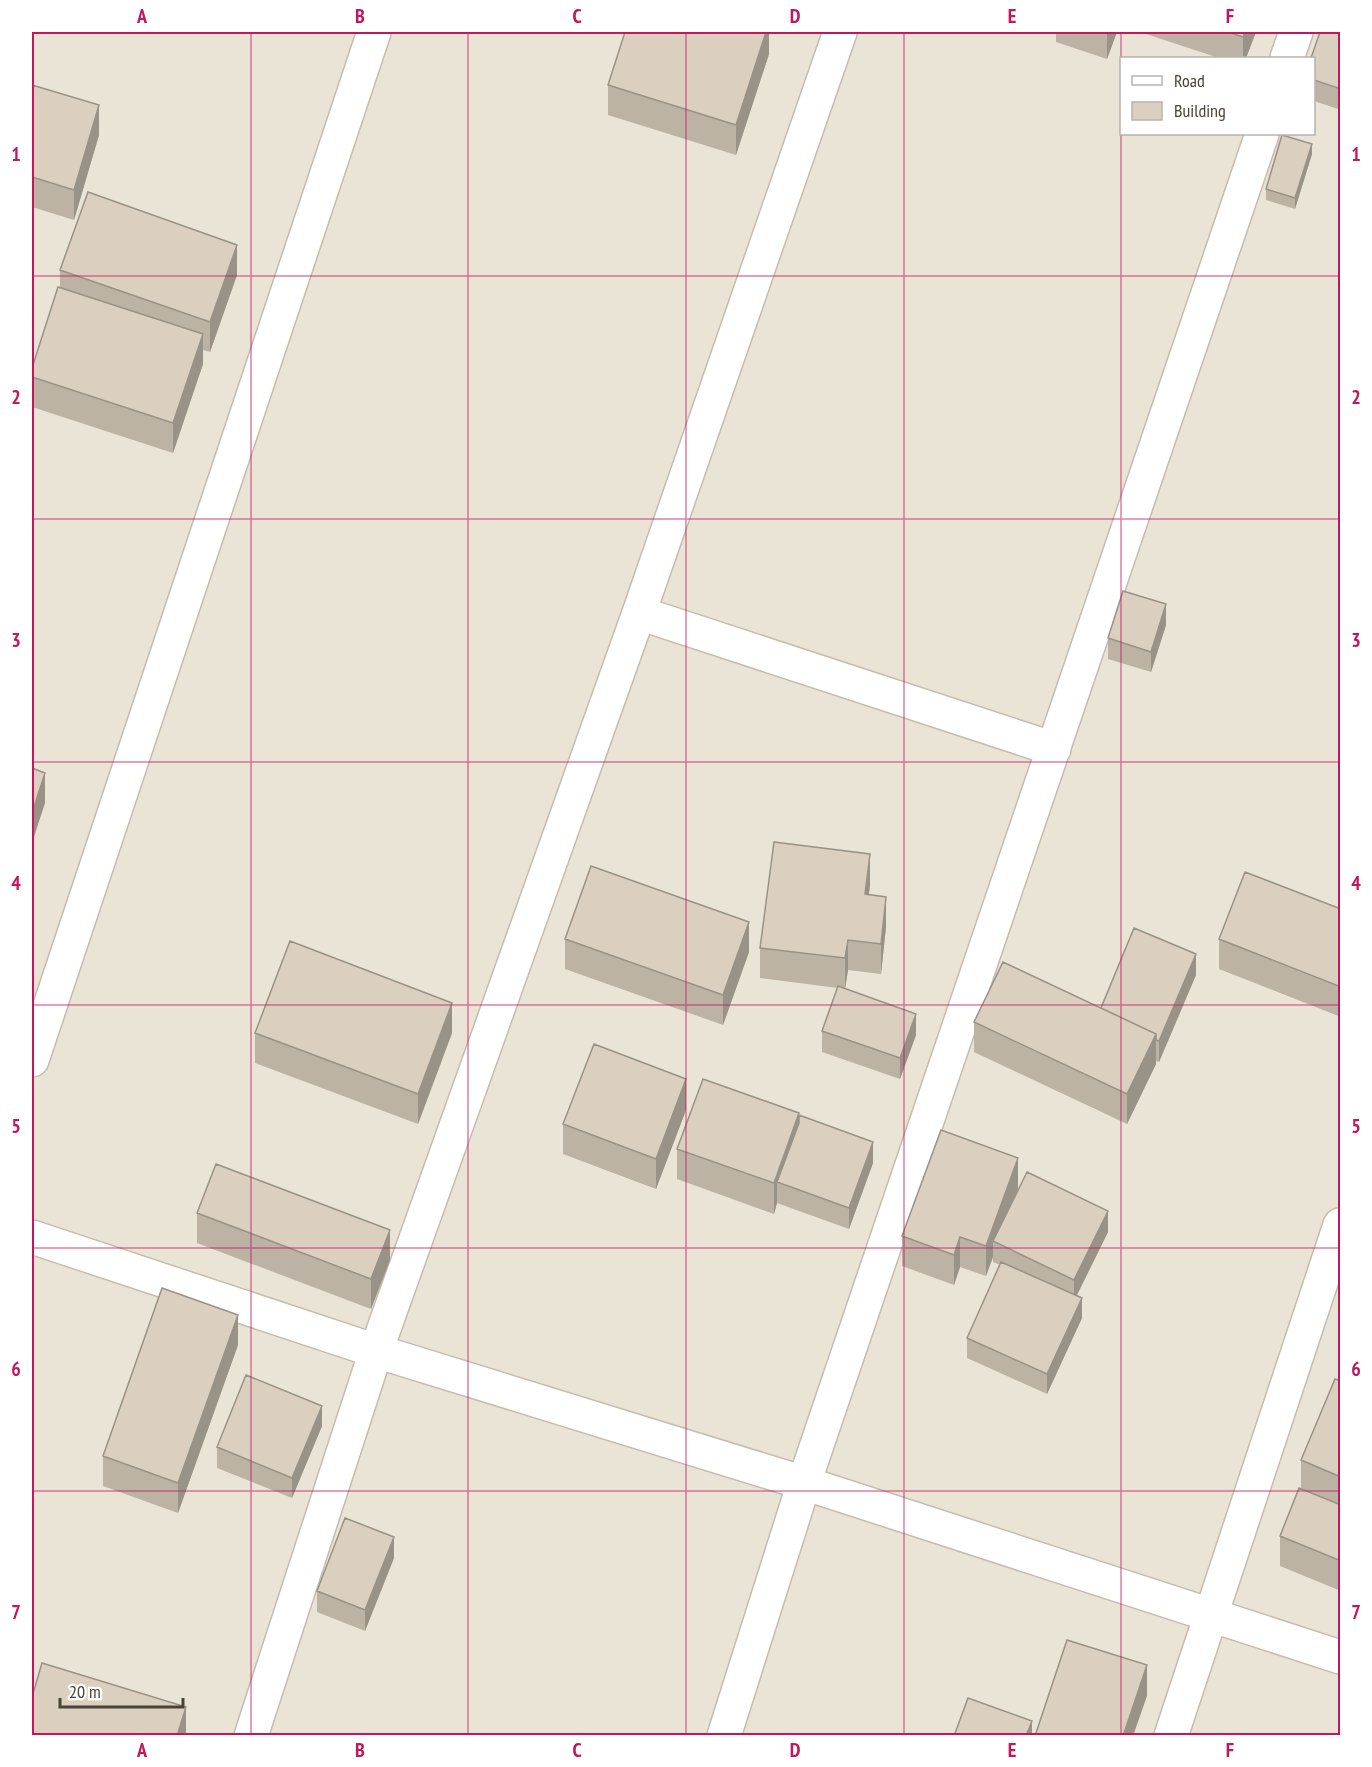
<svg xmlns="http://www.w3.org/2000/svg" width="1372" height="1767" font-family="'PT Sans Narrow',sans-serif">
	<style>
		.residential { fill: #eae4d6; fill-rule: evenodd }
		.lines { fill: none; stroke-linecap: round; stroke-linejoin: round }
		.minor-casing { stroke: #c5bcad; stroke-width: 36 }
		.minor { stroke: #fff; stroke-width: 33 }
		.wall { fill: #bcb3a4 }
		.shaded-wall { fill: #999286 }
		.building { fill: #dbd0bf; stroke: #999286; stroke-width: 1.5 }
		.grid { fill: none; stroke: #c2185b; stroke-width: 1.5; stroke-opacity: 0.55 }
		.neatline { fill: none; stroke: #c2185b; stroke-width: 2 }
		.grid-label { font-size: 20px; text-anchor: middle; font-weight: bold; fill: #c2185b }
	</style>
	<rect width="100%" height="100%" fill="#f5f1e8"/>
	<path class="residential" d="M 32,32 L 1340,32 L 1340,1735 L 32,1735 ZM 1122,58 L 1314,58 L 1314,134 L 1122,134 Z"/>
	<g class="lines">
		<defs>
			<path id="minor" d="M 1287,58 L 1296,32
				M 639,613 L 1054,749
				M 32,1060 L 374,32
				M 32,1237 L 376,1351 L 804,1483 L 1340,1657
				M 251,1736 L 376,1351 L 639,613 L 840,32
				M 724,1736 L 804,1483 L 1262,134
				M 1171,1736 L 1340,1225"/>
		</defs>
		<use href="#minor" class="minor-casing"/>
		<use href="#minor" class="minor"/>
	</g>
	<path class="wall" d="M 769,32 L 769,54 L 736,155 L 608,115 L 608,85 Z
		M 1056,32 L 1117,32 L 1107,59 L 1056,42 Z
		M 1140,32 L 1256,32 L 1246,58 L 1219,58 Z
		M 1341,32 L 1341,110 L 1314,101 L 1314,58 Z
		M 32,85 L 99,135 L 74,220 L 32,207 Z
		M 1312,154 L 1295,209 L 1266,200 L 1266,189 Z
		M 60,270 L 237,275 L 210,352 L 203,350 L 203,364 L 173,453 L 32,407 L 32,368 L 60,287 Z
		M 1166,625 L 1151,672 L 1108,659 L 1108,638 Z
		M 870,885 L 869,894 L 886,927 L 881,974 L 848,970 L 845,989 L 916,1035 L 900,1079 L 822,1052 L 822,1031 L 838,988 L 760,978 L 760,948 Z
		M 1341,909 L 1341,1017 L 1219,969 L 1219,939 Z
		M 565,939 L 749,952 L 723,1025 L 565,969 Z
		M 1196,975 L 1159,1062 L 1156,1061 L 1156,1064 L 1127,1124 L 974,1052 L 974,1022 L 1101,1008 Z
		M 255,1033 L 452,1033 L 418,1124 L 255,1063 Z
		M 686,1110 L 656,1189 L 563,1154 L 563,1124 Z
		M 799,1115 L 873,1163 L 849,1229 L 777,1203 L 774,1214 L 677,1179 L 677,1149 Z
		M 1018,1188 L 1016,1196 L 1108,1232 L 1077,1295 L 1082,1318 L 1047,1394 L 967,1358 L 967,1338 L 1000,1265 L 993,1262 L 993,1257 L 986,1276 L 960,1267 L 954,1285 L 902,1266 L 902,1236 Z
		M 197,1213 L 390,1260 L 371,1309 L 197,1243 Z
		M 238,1345 L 178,1513 L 103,1486 L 103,1456 Z
		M 1341,1381 L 1341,1591 L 1280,1566 L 1280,1536 L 1301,1489 L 1301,1460 Z
		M 322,1426 L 292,1498 L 217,1468 L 217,1447 Z
		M 394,1558 L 365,1631 L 317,1612 L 317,1591 Z"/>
	<path class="shaded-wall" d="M 766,32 L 769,32 L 769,54 L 736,155 L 736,125 Z
		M 1107,32 L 1117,32 L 1107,59 Z
		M 1245,32 L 1256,32 L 1246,58 L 1243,58 L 1243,37 Z
		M 99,105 L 99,135 L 74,220 L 74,190 Z
		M 1312,144 L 1312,154 L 1295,209 L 1295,198 Z
		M 237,245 L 237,275 L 210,352 L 210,322 Z
		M 203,334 L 203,364 L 173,453 L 173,423 Z
		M 1166,604 L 1166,625 L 1151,672 L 1151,652 Z
		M 45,773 L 45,803 L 32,843 L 32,813 Z
		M 870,854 L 870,885 L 865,924 L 865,894 Z
		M 886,897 L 886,927 L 881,974 L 881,944 Z
		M 749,922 L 749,952 L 723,1025 L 723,995 Z
		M 848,940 L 848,970 L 845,989 L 845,958 Z
		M 1196,954 L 1196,975 L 1159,1062 L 1159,1041 Z
		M 452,1003 L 452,1033 L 418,1124 L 418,1094 Z
		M 916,1014 L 916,1035 L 900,1079 L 900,1058 Z
		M 1156,1034 L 1156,1064 L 1127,1124 L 1127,1094 Z
		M 686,1079 L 686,1110 L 656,1189 L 656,1159 Z
		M 799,1113 L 799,1144 L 777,1182 L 777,1203 L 774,1214 L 774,1183 Z
		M 873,1142 L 873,1163 L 849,1229 L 849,1208 Z
		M 1018,1158 L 1018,1188 L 998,1244 L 993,1241 L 993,1257 L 986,1276 L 986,1246 Z
		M 1108,1211 L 1108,1232 L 1074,1301 L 1074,1280 Z
		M 390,1230 L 390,1260 L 371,1309 L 371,1279 Z
		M 960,1237 L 960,1267 L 954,1285 L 954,1255 Z
		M 1082,1298 L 1082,1318 L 1047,1394 L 1047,1374 Z
		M 238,1315 L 238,1345 L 178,1513 L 178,1483 Z
		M 322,1406 L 322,1426 L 292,1498 L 292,1478 Z
		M 394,1537 L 394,1558 L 365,1631 L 365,1610 Z
		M 1147,1665 L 1147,1696 L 1133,1736 L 1123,1736 Z
		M 186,1707 L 186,1736 L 177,1736 Z
		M 1032,1721 L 1032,1736 L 1026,1736 Z"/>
	<path class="building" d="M 625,32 L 766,32 L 736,125 L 608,85 Z
		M 1228,32 L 1245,32 L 1243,37 Z
		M 1320,32 L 1341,32 L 1341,89 L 1314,80 L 1314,58 L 1311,58 Z
		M 32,85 L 99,105 L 74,190 L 32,177 Z
		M 1282,135 L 1312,144 L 1295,198 L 1266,189 Z
		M 88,192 L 237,245 L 210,322 L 60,270 Z
		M 58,287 L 203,334 L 173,423 L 32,377 L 32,368 Z
		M 1123,591 L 1166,604 L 1151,652 L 1108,638 Z
		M 32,768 L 45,773 L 32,813 Z
		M 774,842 L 870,854 L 865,894 L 886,897 L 881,944 L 848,940 L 845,958 L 760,948 Z
		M 591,866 L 749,922 L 723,995 L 565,939 Z
		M 1245,872 L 1341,909 L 1341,987 L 1219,939 Z
		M 1134,928 L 1196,954 L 1159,1041 L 1156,1040 L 1156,1034 L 1101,1008 Z
		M 290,941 L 452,1003 L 418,1094 L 255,1033 Z
		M 1003,962 L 1156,1034 L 1127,1094 L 974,1022 Z
		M 838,986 L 916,1014 L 900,1058 L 822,1031 Z
		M 594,1044 L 686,1079 L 656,1159 L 563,1124 Z
		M 703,1079 L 799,1113 L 774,1183 L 677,1149 Z
		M 799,1115 L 873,1142 L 849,1208 L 777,1182 L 799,1123 Z
		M 941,1130 L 1018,1158 L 986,1246 L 960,1237 L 954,1255 L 902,1236 Z
		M 216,1164 L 390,1230 L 371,1279 L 197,1213 Z
		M 1027,1172 L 1108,1211 L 1074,1280 L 993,1241 Z
		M 1001,1262 L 1082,1298 L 1047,1374 L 967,1338 Z
		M 162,1288 L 238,1315 L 178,1483 L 103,1456 Z
		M 246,1375 L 322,1406 L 292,1478 L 217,1447 Z
		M 1335,1379 L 1341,1381 L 1341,1477 L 1301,1460 Z
		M 1299,1488 L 1341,1505 L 1341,1561 L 1280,1536 Z
		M 345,1518 L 394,1537 L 365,1610 L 317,1591 Z
		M 1067,1640 L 1147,1665 L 1123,1736 L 1035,1736 Z
		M 42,1663 L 186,1707 L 177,1736 L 32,1736 L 32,1697 Z
		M 968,1698 L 1032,1721 L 1026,1736 L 954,1736 Z"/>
	<path class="grid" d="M 251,32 L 251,1736M 468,32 L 468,1736M 686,32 L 686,1736M 904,32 L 904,1736M 1121,32 L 1121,1736M 32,276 L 1340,276M 32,519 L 1340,519M 32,762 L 1340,762M 32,1005 L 1340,1005M 32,1248 L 1340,1248M 32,1491 L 1340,1491"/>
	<rect width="1372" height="1767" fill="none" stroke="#ffffff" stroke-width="66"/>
	<rect x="1120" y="57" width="195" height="78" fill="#ffffff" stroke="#b6b3af" stroke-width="1.5"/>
	<rect x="1132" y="76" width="30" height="9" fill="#ffffff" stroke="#b6b3af" stroke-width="1.5"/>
	<text x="1174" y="87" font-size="18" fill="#494236">Road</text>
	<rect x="1132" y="102" width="30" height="18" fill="#dbd0bf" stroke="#b6b3af" stroke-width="1.5"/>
	<text x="1174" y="117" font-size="18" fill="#494236">Building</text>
	<path d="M60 1698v9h123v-9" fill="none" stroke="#494236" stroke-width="3"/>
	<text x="69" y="1698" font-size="18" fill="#494236" stroke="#ffffff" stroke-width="4.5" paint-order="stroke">20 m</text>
	<rect x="33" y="33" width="1306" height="1701" class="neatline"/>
	<g class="grid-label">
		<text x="142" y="23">A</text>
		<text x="360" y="23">B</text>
		<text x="577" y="23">C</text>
		<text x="795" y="23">D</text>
		<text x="1012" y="23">E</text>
		<text x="1230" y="23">F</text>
		<text x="16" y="161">1</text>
		<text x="1356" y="161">1</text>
		<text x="16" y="404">2</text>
		<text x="1356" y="404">2</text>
		<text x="16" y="647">3</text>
		<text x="1356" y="647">3</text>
		<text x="16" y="890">4</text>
		<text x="1356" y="890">4</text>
		<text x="16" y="1133">5</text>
		<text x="1356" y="1133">5</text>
		<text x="16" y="1376">6</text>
		<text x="1356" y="1376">6</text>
		<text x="16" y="1619">7</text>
		<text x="1356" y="1619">7</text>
		<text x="142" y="1757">A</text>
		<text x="360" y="1757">B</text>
		<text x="577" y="1757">C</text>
		<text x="795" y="1757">D</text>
		<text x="1012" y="1757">E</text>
		<text x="1230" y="1757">F</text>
	</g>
</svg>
